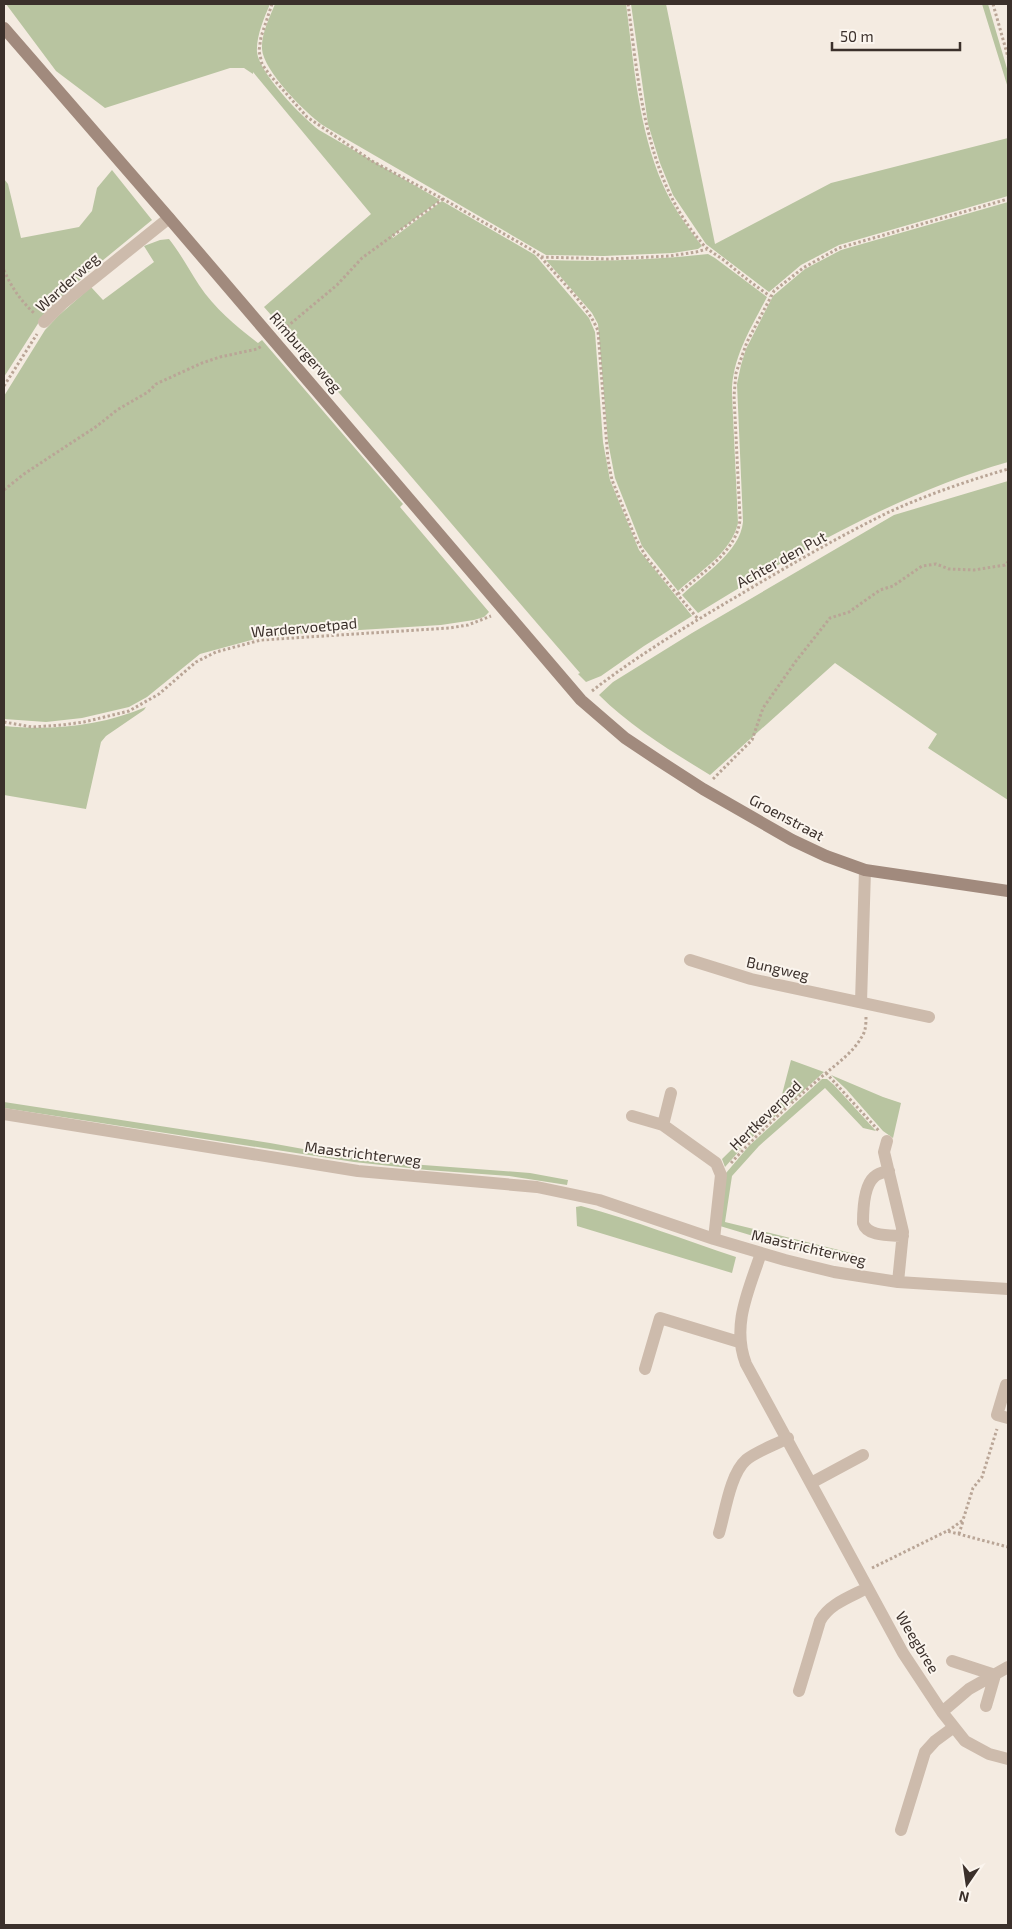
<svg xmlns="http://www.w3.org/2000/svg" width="1012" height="1929" font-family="'Exo 2',sans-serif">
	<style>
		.green { fill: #b8c4a0 }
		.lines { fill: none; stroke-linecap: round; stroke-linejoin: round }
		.path { stroke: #b9a596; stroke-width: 3; stroke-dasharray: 2.5 2.5; stroke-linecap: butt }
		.street { stroke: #cdbbac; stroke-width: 12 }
		.secondary { stroke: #a18a7d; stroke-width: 12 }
		.labels { text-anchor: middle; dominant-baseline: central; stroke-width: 4; stroke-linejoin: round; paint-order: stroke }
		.street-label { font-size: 15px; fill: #3b302b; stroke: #fbf5ee }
	</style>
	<rect width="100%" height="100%" fill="#f4ebe1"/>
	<path class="green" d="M 6,4 L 270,4 C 264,18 256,37 257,52 C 259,73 302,117 319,130 L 440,200 L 392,236 L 393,238 L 442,201 L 535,255 L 589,318 L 595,332 L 603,442 L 610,480 L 639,550 L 692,616 L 644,646 L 601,676 L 586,682 L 578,674 L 580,673 C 474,551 371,428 264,307 L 371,214 L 253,72 L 253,74 L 244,68 L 230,68 L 105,108 L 56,71 Z
		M 275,4 L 626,4 C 634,64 638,128 663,185 C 673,207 687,227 702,246 L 698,249 L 673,253 L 604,256 L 546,255 L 324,126 C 306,114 263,70 262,49 C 261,34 270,17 275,4 Z
		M 631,4 L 666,4 L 715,244 L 831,183 L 1008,138 L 1008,196 L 839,245 L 801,265 L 769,292 L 706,244 L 673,195 L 660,163 L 648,124 Z
		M 982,4 L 988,4 L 1008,72 L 1008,88 Z
		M 112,170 L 152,220 L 91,270 L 46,311 L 4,377 L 4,179 L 8,184 L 21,238 L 79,227 L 92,211 L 97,188 Z
		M 1008,202 L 1008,462 C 897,494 796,553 698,613 L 682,595 C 703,575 740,552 743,522 L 737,384 L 741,365 L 746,349 L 773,296 L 805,269 L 841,250 Z
		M 169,239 C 181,254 189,270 199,285 C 215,309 236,326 258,343 L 262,340 L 403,504 L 400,507 L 489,612 L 484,617 L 474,620 L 441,625 L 295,634 L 259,638 L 200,654 L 147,697 L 129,707 L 82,718 L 46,722 L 4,719 L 4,396 L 45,330 L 58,316 L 91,287 L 103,300 L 154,262 L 144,246 L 160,240 Z
		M 708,254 L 715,258 L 767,297 C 751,328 731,359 732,395 L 738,523 C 731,553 700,571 678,591 L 642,546 L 615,478 L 608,442 L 598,324 L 592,313 L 546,260 C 600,262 654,260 708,254 Z
		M 1008,481 L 1008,800 L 928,748 L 937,734 L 835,663 L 710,775 C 671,751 631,727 599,695 L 613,682 L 692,633 L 894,515 Z
		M 146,707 L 144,710 L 106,736 L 101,742 L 86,809 L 4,795 L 4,726 C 52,731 101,726 146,707 Z
		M 791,1060 L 824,1072 L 748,1141 L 725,1167 L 722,1159 L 780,1102 Z
		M 831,1075 L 883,1097 L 901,1103 L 893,1138 L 883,1131 L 846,1089 Z
		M 822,1079 L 827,1079 L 834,1085 L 876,1131 L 863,1128 L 825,1088 L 759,1146 L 732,1176 L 725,1222 L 855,1254 L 853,1260 L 780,1244 L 720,1226 L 726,1173 L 749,1146 Z
		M 4,1102 L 270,1143 L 370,1161 L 530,1173 L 568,1180 L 567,1185 L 509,1176 L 427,1170 L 354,1162 L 4,1108 Z
		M 581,1206 C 634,1220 684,1240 736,1257 L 732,1273 L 577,1226 L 576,1207 Z"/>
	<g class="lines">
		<path class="path" d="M 272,4 L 261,37 L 259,51 L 262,64 L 269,74 L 307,117 L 372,161 L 443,199 L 532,250 L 541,257 L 608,259 L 670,256 L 696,252 L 707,249
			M 628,4 C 639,85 645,177 701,242 C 707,250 717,255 725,261 C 740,274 754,285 770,296
			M 993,4 L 1008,57
			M 541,257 C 558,278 589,307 598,331 L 608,460 L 612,480 L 635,537 L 646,557 L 698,619
			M 4,270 C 11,287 21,301 35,314
			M 283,330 L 337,285 L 362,258 L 443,199
			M 4,386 L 37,334
			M 4,490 L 24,474 L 97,426 L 117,410 L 148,392 L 156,384 L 202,363 L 220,357 L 257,349 L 262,346
			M 678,594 C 700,574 739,550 740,518 L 734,396 L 736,373 L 747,342 L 774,291 L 803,268 L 839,248 L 1008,199
			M 592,691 C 638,655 690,624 741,594 C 788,566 838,537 887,513 C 926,495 967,481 1008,469
			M 4,722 L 32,727 L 62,725 L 84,722 L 129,711 L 159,694 L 196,662 L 216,652 L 261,640 L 449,628 L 468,625 L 491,616
			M 713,779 L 752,740 L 763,708 L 796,661 L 830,618 L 849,612 L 880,590 L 893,586 L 922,566 L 936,564 L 949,569 L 974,570 L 1005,565 L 1008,562
			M 826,1073 L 879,1131
			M 731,1163 C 760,1131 793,1101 826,1073 C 838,1063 853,1052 861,1038 C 866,1032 866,1023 866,1016
			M 948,1531 L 963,1520 L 973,1488 L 982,1477 L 997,1429
			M 959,1534 L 963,1521
			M 872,1568 L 947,1531 L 1008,1547"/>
		<path class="street" d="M 44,322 L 63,303 L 169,218
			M 690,960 L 751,979 L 929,1017
			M 861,1002 L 865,870
			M 4,1114 L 358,1171 L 537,1187 L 599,1200 L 714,1239 L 785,1260 L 834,1272 L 898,1282 L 1008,1289
			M 632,1116 L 663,1125 L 716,1163 L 721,1175 L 714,1239
			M 663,1125 L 671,1093
			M 887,1141 L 884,1152 L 903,1232 L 898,1282
			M 889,1171 C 884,1172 878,1173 874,1177 C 864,1186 863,1210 863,1223 C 867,1237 891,1235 903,1236
			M 761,1253 C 749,1290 731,1325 746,1364 L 903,1653 L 942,1712 L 965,1741 L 989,1754 L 1008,1759
			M 645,1369 L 660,1318 L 739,1342
			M 1008,1385 L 1006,1385 L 997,1415 L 1008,1418
			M 811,1483 L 863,1455
			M 719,1533 C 725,1513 730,1474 746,1460 C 757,1451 775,1445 788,1438
			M 952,1661 L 995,1675 L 986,1706
			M 799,1691 L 820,1621 C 829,1604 850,1597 867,1588
			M 942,1712 L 969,1689 L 1008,1667
			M 901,1830 L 925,1752 L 935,1741 L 954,1727"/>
		<path class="secondary" d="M 4,28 L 169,218 L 581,700 L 625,738 L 658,760 L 703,789 L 792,840 L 826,856 L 865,870 L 1008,891"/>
	</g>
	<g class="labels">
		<g class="street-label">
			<text transform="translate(67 282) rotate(-42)">Warderweg</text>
			<text transform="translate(306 352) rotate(49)">Rimburgerweg</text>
			<text transform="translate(781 559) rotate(-29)">Achter den Put</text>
			<text transform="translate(304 627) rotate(-5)">Wardervoetpad</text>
			<text transform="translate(787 817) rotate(28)">Groenstraat</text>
			<text transform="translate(778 968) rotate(13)">Bungweg</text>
			<text transform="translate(765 1115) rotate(-44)">Hertkeverpad</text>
			<text transform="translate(363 1153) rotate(7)">Maastrichterweg</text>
			<text transform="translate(809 1247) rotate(13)">Maastrichterweg</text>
			<text transform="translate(918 1642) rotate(59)">Weegbree</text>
		</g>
	</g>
	<rect width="1012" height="1929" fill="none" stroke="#3b302b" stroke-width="10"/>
	<g transform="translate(967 1884) rotate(193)" stroke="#fbf5ee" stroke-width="4" paint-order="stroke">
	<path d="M0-4L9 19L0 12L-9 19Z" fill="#3b302b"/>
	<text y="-8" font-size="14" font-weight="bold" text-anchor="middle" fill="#3b302b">N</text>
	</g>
	<path d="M832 42v8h128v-8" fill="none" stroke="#3b302b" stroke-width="2.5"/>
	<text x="840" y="42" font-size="15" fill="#3b302b" stroke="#fbf5ee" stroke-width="4" paint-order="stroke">50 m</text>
</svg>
